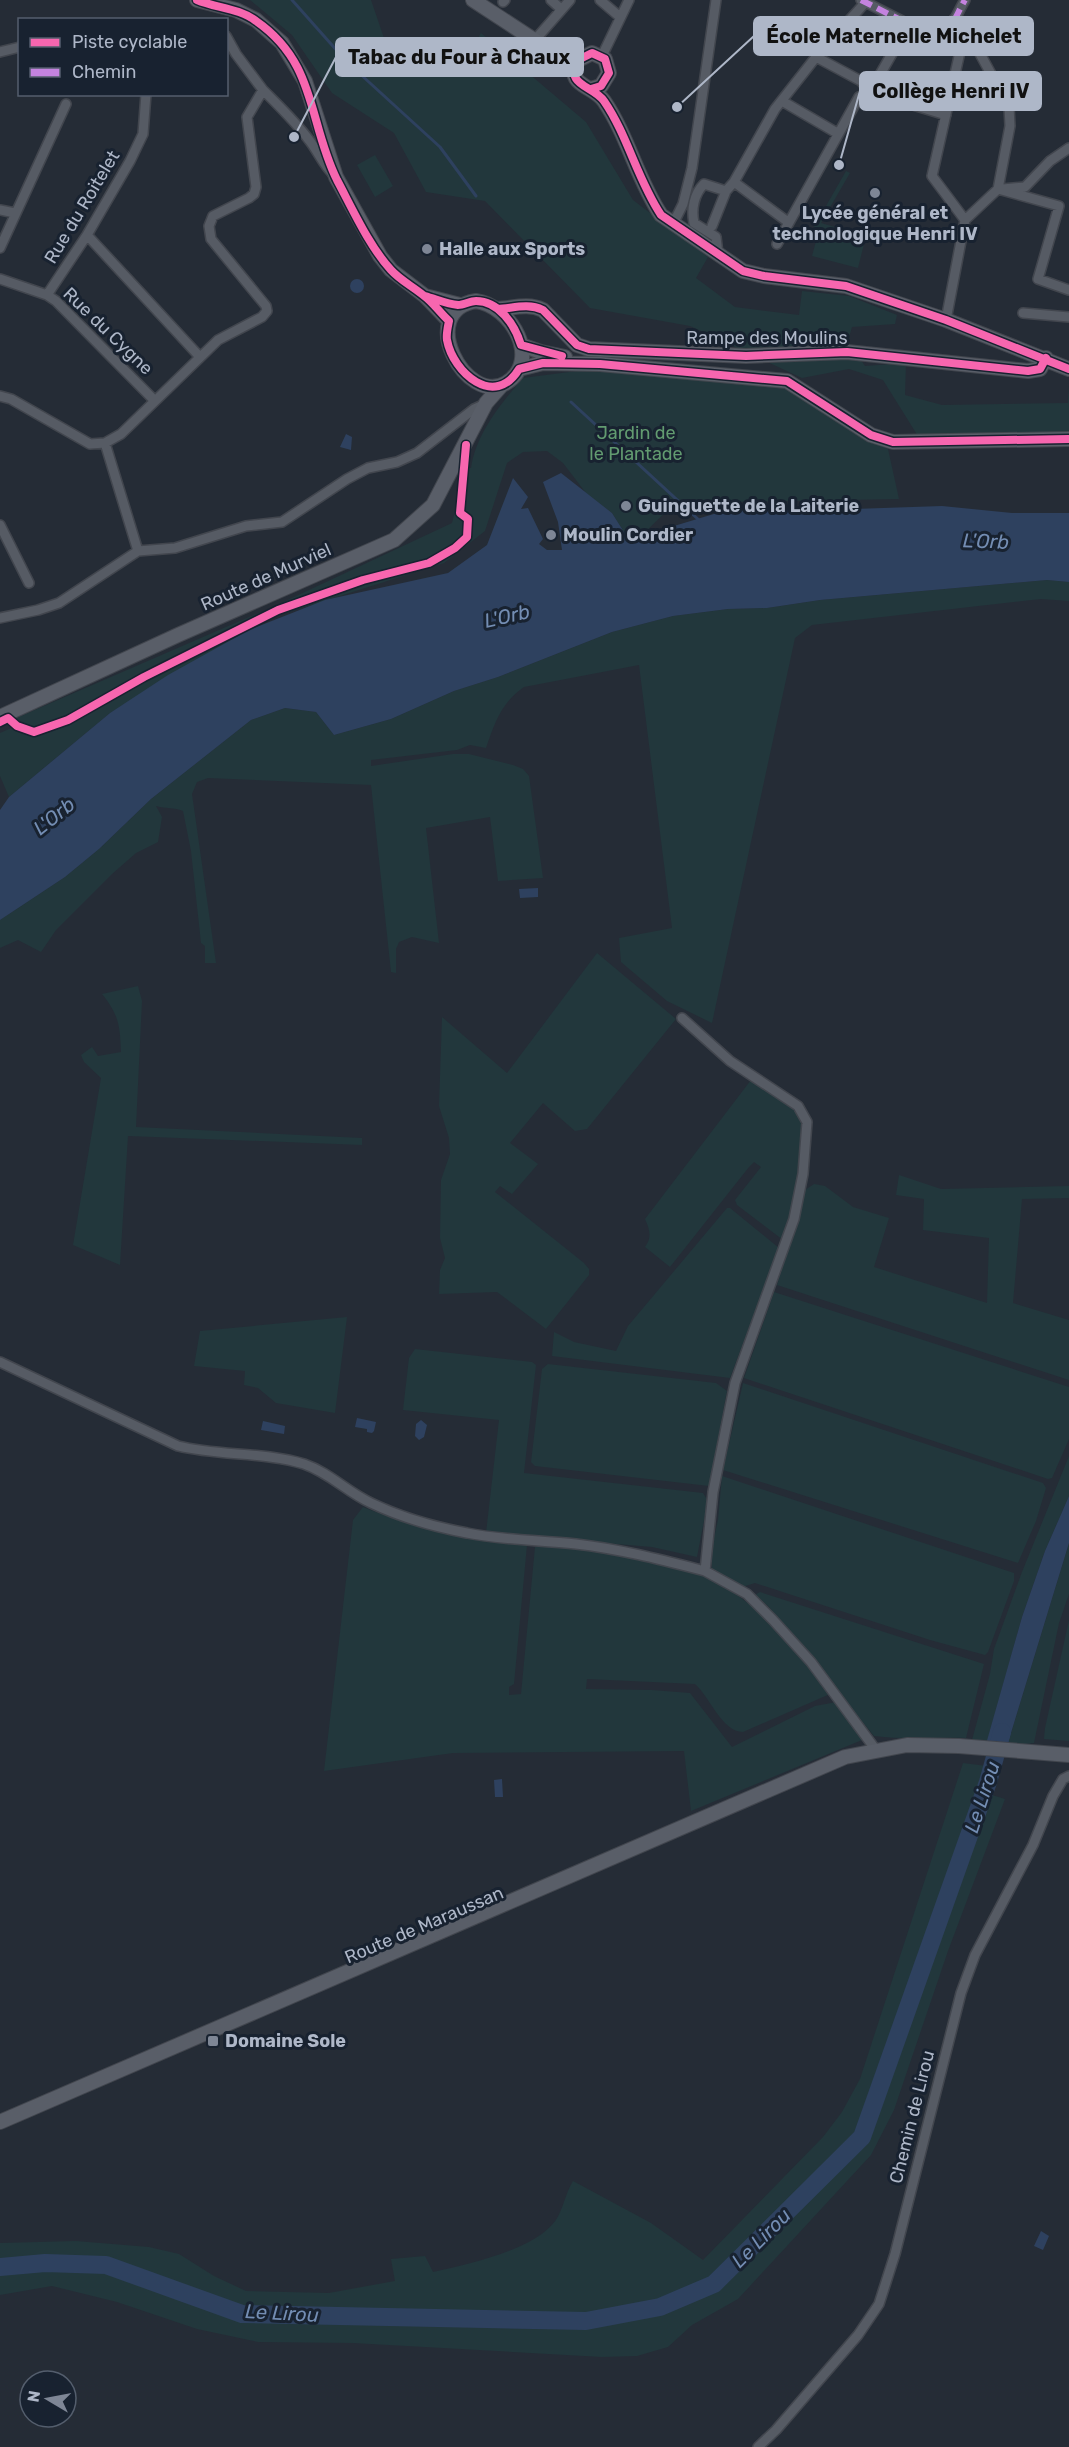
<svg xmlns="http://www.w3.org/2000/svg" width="1069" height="2447" font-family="Rubik,sans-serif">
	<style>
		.green { fill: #22373c }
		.water { fill: #2e415f }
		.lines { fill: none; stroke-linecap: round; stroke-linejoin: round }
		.stream { stroke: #2e415f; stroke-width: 3 }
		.river { stroke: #2e415f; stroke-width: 18 }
		.street-casing { stroke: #42464e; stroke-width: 12 }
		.secondary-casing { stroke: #42464e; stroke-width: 16 }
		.street { stroke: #565b64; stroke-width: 9 }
		.secondary { stroke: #595e68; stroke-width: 14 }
		.quiet { stroke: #c483df; stroke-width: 6; stroke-dasharray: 12 6; stroke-linecap: butt }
		.cycleway-casing { stroke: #182230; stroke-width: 11 }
		.cycleway { stroke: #f766af; stroke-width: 8 }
		.poi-dot { fill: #7e8695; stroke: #182230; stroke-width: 2 }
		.labels { text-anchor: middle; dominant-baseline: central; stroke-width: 6; stroke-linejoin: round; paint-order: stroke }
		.street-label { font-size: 18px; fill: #aeb7c8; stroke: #182230 }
		.poi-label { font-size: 18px; font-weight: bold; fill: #aeb7c8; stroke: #182230; text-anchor: start }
		.park-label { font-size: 18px; fill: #629b70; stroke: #182230 }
		.water-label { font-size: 20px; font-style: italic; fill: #738db3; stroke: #182230 }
		.leader { fill: none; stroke: #aeb7c8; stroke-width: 2 }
		.callout-dot { fill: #aeb7c8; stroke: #182230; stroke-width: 2 }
		.callout { fill: #aeb7c8; stroke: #aeb7c8; stroke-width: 2 }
		.callout-label { font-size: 20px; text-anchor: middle; font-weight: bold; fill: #111 }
	</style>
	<rect width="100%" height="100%" fill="#252c36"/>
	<path class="green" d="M 250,0 L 371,0 L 385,41 L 458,72 L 481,33 L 586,122 L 633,200 L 708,257 L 696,278 L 735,307 L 799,315 L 802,291 L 849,296 L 897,315 L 895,324 L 852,327 L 848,341 L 865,366 L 906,363 L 905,395 L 942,405 L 1068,403 L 1069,386 L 1069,439 L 921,441 L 883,380 L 849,369 L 802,378 L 690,326 L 590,308 L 485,201 L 426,192 L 394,133 L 332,93 L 292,35 Z
		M 375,155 L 393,186 L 375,197 L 357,165 Z
		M 846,171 L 850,173 L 821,223 L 866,236 L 858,268 L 812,256 L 820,226 L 810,243 L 806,241 Z
		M 600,368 L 783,386 L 859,435 L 888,449 L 899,499 L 675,503 L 641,536 L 624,532 L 612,513 L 586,493 L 563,463 L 547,451 L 523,452 L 507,463 L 485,531 L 444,563 L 280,615 L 249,630 L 110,713 L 9,797 L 0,776 L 0,733 L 16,726 L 14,719 L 277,605 L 452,523 L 466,468 L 471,468 C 476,434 501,403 523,378 Z
		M 1047,580 L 1069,582 L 1069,601 L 1041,599 L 812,625 L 795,638 L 712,1023 L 667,1001 L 621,962 L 619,938 L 672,928 L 639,665 L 524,687 C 501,703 495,722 486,748 L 470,745 L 457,750 L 371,760 L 371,766 L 453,754 L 469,754 L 513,765 L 523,769 L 529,776 L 543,878 L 498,881 L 490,817 L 426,828 L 439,943 L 412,937 L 399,942 L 396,949 L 396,973 L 391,972 L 371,785 L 208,778 L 197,782 L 192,794 L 216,963 L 205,963 L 205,946 L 201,943 L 191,851 L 183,811 C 174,807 166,809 156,806 L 162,817 L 158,842 L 136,853 L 112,874 L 56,930 L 41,952 L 18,940 L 0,948 L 0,920 L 65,877 L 99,849 L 151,799 L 251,720 L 285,708 L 316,712 L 334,735 L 391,719 L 454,691 L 498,677 L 612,632 L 673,616 L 728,609 L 767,608 L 820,600 Z
		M 597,953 L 676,1019 L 587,1129 L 575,1131 L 543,1103 L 510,1143 L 538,1164 L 512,1194 L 500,1186 L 495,1192 L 584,1263 L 589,1269 L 589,1275 L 546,1329 L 497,1292 L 439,1294 L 440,1270 L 445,1258 L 440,1238 L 441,1180 L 450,1154 L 449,1138 L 439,1106 L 442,1017 L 507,1073 Z
		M 138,986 L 142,1001 L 136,1127 L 362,1138 L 362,1145 L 128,1136 L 120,1265 L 73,1245 L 101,1078 L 84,1062 L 81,1055 L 92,1047 L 98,1056 L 121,1052 C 120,1026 119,1015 102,994 Z
		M 751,1080 L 804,1116 L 800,1181 L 783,1240 L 737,1205 L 735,1200 L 761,1167 L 754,1162 L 749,1167 L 670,1267 L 645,1247 C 652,1238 650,1230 645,1219 Z
		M 899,1175 L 941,1189 L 1069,1186 L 1069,1198 L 1022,1199 L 1013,1303 L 1069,1320 L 1069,1380 L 777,1285 L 805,1190 L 814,1184 L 825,1186 L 853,1207 L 889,1218 L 874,1267 L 987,1303 L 989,1238 L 923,1230 L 924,1199 L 896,1195 Z
		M 727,1208 L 730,1208 L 779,1248 L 730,1378 L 552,1356 L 554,1332 L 574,1342 L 616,1351 L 628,1326 Z
		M 774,1292 L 1069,1387 L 1069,1439 L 1052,1478 L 1048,1479 L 744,1378 Z
		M 347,1317 L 335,1413 L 276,1403 L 258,1388 L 244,1385 L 245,1371 L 194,1366 L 200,1331 Z
		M 415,1349 L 532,1362 L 536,1365 L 524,1473 L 703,1493 L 706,1498 L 707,1505 L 697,1557 L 652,1547 L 486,1533 L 499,1420 L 403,1410 L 409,1358 Z
		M 548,1364 L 716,1383 L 727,1391 L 709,1486 L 535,1466 L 531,1462 L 542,1369 Z
		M 743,1383 L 1043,1483 L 1046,1488 L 1036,1521 L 1018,1563 L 723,1470 Z
		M 1069,1456 L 1069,1496 L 1045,1551 L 1022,1617 L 987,1742 L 972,1740 L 990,1674 L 994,1649 L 1022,1572 Z
		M 722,1476 L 1014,1573 L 1014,1581 L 988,1652 L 985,1655 L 930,1640 L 755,1583 L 742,1587 L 718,1575 L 712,1569 L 711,1552 L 718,1520 Z
		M 363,1507 C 418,1529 468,1540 527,1545 L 514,1684 L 509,1687 L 509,1695 L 521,1694 L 535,1547 C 571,1545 606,1551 639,1559 C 658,1564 679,1566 697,1573 C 755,1597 795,1645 830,1694 L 743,1732 C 722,1732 710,1697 695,1684 L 587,1679 L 586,1689 L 652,1690 L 690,1693 L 732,1747 L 815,1706 L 837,1702 L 863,1737 L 862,1740 L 691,1811 L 684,1751 L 453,1753 L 324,1771 L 353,1520 Z
		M 1069,1543 L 1069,1594 L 1059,1623 L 1034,1743 L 1007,1746 Z
		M 760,1592 L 984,1664 L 966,1738 C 936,1737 904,1740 874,1736 L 768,1606 L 755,1595 Z
		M 1069,1620 L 1069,1741 L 1044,1739 L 1045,1728 Z
		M 963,1763 L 987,1766 L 982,1788 L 933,1928 L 942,1931 L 992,1795 L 1005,1799 L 948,1951 L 894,2110 L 871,2155 L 738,2299 L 692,2325 L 668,2347 L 637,2356 L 602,2357 L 353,2343 L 258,2342 L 197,2329 L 117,2302 L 52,2286 L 0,2295 L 0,2243 L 76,2241 L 149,2247 L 179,2254 L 214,2276 L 246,2291 L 329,2293 L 395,2281 L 391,2259 L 425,2256 L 433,2272 C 468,2264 535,2250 556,2220 C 564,2207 565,2194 573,2181 L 651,2223 L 703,2260 L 823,2137 L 842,2112 L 860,2079 Z"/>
	<path class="water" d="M350 286a7 7 0 1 1 14 0a7 7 0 1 1-14 0Z
		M 346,434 L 352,437 L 351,450 L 340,447 Z
		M 561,473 L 612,513 L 624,532 L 641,536 L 717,513 L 747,510 L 824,510 L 942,506 L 1012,513 L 1069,513 L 1069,582 L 1047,580 L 820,600 L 767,608 L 728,609 L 673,616 L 612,632 L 498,677 L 454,691 L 391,719 L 334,735 L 316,712 L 285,708 L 251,720 L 151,799 L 99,849 L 65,877 L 0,920 L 0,810 L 9,797 L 110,713 L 168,675 L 249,630 L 325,600 L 448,573 L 487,545 L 513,478 L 528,497 L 521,509 L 528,508 L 543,539 L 539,544 L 547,550 L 562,550 L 558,522 L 543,482 Z
		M 538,888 L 538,897 L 520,898 L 519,889 Z
		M 357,1418 L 376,1422 L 374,1431 L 372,1433 L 367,1432 L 367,1429 L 355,1427 Z
		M 421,1420 L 427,1425 L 424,1437 L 419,1440 L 415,1436 L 416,1424 Z
		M 263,1421 L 285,1426 L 284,1434 L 261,1430 Z
		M 1069,1496 L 1069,1543 L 1007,1746 L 986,1744 L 1022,1617 L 1045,1551 Z
		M 502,1779 L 503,1797 L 495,1797 L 494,1780 Z
		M 1041,2231 L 1049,2236 L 1043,2250 L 1034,2246 Z"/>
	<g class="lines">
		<path class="stream" d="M 292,0 L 347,62 L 440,147 L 476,196
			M 571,402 L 700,521"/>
		<path class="river" d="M 0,2267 L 45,2263 L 106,2265 L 242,2314 L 586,2321 L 660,2307 L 714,2284 L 862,2137 L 988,1782 L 1002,1732"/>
		<defs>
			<path id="street" d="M 551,0 L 561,9
				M 600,0 L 620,17
				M 861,0 L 930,35 C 951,37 955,16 965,0
				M 503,2 L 505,0
				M 954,19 L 956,35 L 962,43 L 932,176 L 965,220
				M 534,41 L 570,0
				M 0,52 L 20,47
				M 602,56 L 629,0
				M 816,57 L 861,81 L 870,92 L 946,115
				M 263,90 C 279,106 295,121 309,140 C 318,151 323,165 334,175
				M 782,101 L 837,133
				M 734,182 L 788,222
				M 998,189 L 1059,206 L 1038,279 L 1069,290
				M 1003,189 L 1025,187 L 1050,161 L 1069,148
				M 0,210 L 15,213
				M 673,224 L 683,204 L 692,168 L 716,0
				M 712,226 L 726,191
				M 87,235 L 200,357
				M 777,244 L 859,97 L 870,92 L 909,24
				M 0,248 L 66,104
				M 718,254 L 716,237 L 694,223 C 691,209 694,194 704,184 L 726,191 L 734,182 L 775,109 L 816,57 L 864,4
				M 0,279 L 47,295 L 56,301 L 155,401
				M 47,295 L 87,235 L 130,161 L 143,134 L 146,94
				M 1023,313 L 1069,317
				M 946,320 L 965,220 L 998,189 L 1010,126 L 1009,107 L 978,50 L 962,43
				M 0,396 L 11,399 L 90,444 L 105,443 L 121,434 L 218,340 L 262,317 L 267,311 L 266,306 L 211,239 L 209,226 L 213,216 L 249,198 L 254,194 L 256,187 L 247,117 L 263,90 L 236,54 L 226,36
				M 105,443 L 138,551
				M 0,525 L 29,583
				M 0,618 L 38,610 L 59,603 L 138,551 L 175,548 L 246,526 L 282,522 L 347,479 L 368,468 L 397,462 L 417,453 L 474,409 L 485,404
				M 682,1018 L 730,1061 L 798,1106 L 807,1122 L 803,1174 L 794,1219 L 735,1383 L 713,1492 L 705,1571 L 747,1594 L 773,1620 L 811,1662 L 876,1750
				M 0,1362 L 178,1446 C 219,1456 265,1452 304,1464 C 330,1473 347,1492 371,1503 C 400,1517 435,1527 467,1533 C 500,1540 541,1540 576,1544 C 620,1549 662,1560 705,1571
				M 758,2447 L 776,2430 L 858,2335 L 879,2304 L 895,2254 L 961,1993 L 975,1955 L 1033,1845 L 1053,1796 L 1063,1779 L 1069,1776"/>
			<path id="secondary" d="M 197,0 L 236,10 L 256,20 L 282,43 L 305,81 L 336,177 L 380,256 L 391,270 L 425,296 L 449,321
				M 473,0 L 560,57 L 574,70
				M 591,89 L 601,86 L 609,73 L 605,59 L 592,53 L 578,60 C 564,86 593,85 604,101 C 628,136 637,179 661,215 L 743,271 L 764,276 L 846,286 L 946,320 L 1069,369
				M 425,296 L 460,305
				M 476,301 C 512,306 542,361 506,383 C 466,407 415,311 476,301 Z
				M 498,309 C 514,308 528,303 543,310 L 577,345 L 589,349 L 746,356 L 847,352 L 1028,371 L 1040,369 L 1046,358
				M 521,345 L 541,352 L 565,357
				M 519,369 L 543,363 L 600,364 L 787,381 L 871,435 L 893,442 L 1069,439
				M 0,717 L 178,635 L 394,540 L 433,505 L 486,403 L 501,386
				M 0,2122 L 845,1757 L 907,1745 L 959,1746 L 1069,1755"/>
		</defs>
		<use href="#street" class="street-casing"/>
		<use href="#secondary" class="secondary-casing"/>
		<use href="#street" class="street"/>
		<use href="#secondary" class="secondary"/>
		<path class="quiet" d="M 861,0 L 930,35 C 951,37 955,16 965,0"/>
		<defs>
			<path id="cycleway" d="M 197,0 C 216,8 239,8 256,21 C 317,63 308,122 337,180 C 352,208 369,246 391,270 C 400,280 412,286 423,295 C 433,302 440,313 449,321 C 448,326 446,334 447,340 C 453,373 495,409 519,369 L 543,363 L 600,364 L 787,381 L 871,435 L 893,442 L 1069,439
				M 591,89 L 601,86 L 609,73 L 605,59 L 592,53 L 578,60 C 564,86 593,85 604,101 C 628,136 637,179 661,215 L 743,271 L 764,276 L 846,286 L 946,320 L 1069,369
				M 425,296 C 436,299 447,304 458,305 C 464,305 470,301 476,301 C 499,301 515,325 521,345 L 562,356
				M 498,309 C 514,308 528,303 543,310 L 577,345 L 589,349 L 746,356 L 847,352 L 1028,371 L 1040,369 L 1046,358
				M 0,722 L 8,718 L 17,726 L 34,732 L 68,720 L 144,677 L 278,610 L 363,580 L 429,563 L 455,548 L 467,537 L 468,519 L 460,513 L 466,445"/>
		</defs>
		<use href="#cycleway" class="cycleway-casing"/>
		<use href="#cycleway" class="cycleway"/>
	</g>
	<g class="poi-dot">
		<circle cx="875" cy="193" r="6"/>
		<circle cx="427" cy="249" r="6"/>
		<circle cx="626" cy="506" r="6"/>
		<circle cx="551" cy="535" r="6"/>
		<rect x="207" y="2035" width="12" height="12" rx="3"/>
	</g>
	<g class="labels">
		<g class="street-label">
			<text transform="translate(82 207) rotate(-59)">Rue du Roitelet</text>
			<text transform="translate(108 331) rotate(44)">Rue du Cygne</text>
			<text x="767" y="338">Rampe des Moulins</text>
			<text transform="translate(266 577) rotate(-24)">Route de Murviel</text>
			<text transform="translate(424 1925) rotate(-23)">Route de Maraussan</text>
			<text transform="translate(912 2117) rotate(-76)">Chemin de Lirou</text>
		</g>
		<g class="poi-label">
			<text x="875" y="213" text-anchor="middle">Lycée général et<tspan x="875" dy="21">technologique Henri IV</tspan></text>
			<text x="439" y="249">Halle aux Sports</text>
			<text x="638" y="506">Guinguette de la Laiterie</text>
			<text x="563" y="535">Moulin Cordier</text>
			<text x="225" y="2041">Domaine Sole</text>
		</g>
		<g class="park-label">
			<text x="636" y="433">Jardin de<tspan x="636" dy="21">le Plantade</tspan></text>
		</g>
		<g class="water-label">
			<text transform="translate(986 541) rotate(2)">L'Orb</text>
			<text transform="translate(507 616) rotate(-13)">L'Orb</text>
			<text transform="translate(54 816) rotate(-39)">L'Orb</text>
			<text transform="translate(982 1797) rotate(-72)">Le Lirou</text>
			<text transform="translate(761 2238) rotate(-45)">Le Lirou</text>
			<text transform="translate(282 2313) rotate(3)">Le Lirou</text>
		</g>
	</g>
	<path class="leader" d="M677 107L754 36M294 137L336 57M839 165L860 91"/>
	<g class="callout-dot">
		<circle cx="677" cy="107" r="6"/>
		<circle cx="294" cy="137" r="6"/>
		<circle cx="839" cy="165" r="6"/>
	</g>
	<g class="callout">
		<rect x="754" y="17" width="279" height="38" rx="6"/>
		<rect x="336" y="38" width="247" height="38" rx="6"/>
		<rect x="860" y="72" width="181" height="38" rx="6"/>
	</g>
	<g class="callout-label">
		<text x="894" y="43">École Maternelle Michelet</text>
		<text x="459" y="64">Tabac du Four à Chaux</text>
		<text x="951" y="98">Collège Henri IV</text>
	</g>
	<rect x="18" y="18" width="210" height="78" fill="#182230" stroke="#545e6d" stroke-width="1.5"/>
	<rect x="30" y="38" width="30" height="9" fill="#f766af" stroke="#545e6d" stroke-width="1.5"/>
	<text x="72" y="48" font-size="18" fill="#aeb7c8">Piste cyclable</text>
	<rect x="30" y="68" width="30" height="9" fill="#c483df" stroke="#545e6d" stroke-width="1.5"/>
	<text x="72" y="78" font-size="18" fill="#aeb7c8">Chemin</text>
	<g transform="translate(48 2399) rotate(280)"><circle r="28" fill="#182230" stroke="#545e6d" stroke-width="1.5"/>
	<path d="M0-4.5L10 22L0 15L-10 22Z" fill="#7e8695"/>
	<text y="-9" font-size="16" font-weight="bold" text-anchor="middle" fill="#aeb7c8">N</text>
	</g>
</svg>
